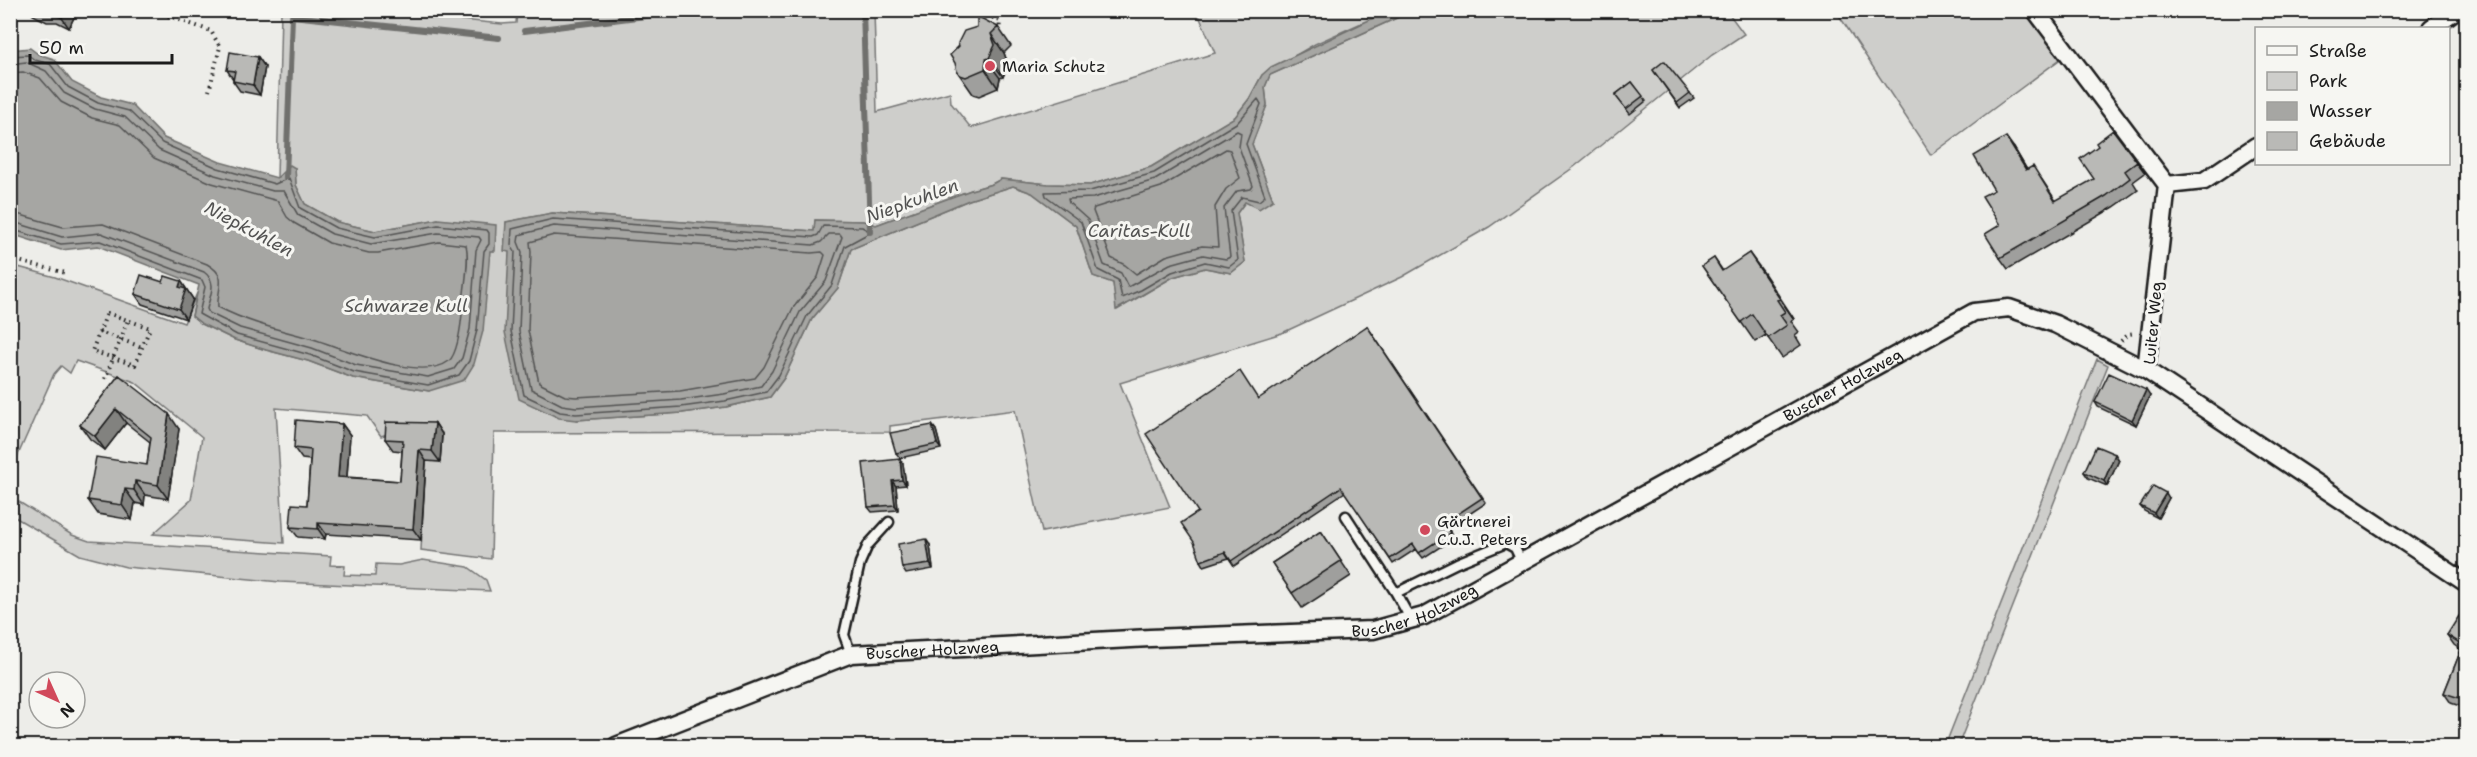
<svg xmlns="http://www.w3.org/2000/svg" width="2477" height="757" font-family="'Shantell Sans',sans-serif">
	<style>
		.green { fill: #cececb; stroke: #757574; stroke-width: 1.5 }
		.water { fill: #a6a6a3; stroke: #6f6f6d; stroke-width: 1.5 }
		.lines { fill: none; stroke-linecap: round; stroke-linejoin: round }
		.shore { stroke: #535352; stroke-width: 1.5 }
		.stream { stroke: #6f6f6d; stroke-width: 6 }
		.service-casing { stroke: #1c1c1c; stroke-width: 13 }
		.minor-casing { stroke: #1c1c1c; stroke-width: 21 }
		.path { stroke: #1c1c1c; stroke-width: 4; stroke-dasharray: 1.5 4.5; stroke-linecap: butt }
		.service { stroke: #f6f6f2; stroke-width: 8 }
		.minor { stroke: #f6f6f2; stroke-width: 16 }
		.wall { fill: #9f9f9d; stroke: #1c1c1c; stroke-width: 1.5 }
		.shaded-wall { fill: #82827f; stroke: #1c1c1c; stroke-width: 1.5 }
		.building { fill: #b9b9b6; stroke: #1c1c1c; stroke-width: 1.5 }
		.poi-dot { fill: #d1495b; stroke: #f6f6f2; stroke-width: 2 }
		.labels { text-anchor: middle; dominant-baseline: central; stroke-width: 6; stroke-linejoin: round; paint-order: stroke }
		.poi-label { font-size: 16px; fill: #1c1c1c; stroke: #f6f6f2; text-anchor: start }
		.street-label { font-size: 16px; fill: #1c1c1c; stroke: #f6f6f2 }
		.water-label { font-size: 18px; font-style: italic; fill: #535352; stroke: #f6f6f2 }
	</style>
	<rect width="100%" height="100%" fill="#edede9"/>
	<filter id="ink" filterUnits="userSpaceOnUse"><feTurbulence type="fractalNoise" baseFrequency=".0167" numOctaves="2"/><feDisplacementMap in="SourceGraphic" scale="12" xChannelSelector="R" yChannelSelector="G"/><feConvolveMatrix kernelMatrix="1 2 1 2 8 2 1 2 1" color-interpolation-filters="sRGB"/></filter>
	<g filter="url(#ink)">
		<path class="green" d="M 517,10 L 874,11 L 877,112 L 950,92 L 951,103 L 971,128 L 1215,53 L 1197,11 L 1388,11 L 1315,44 L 1262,75 L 1249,99 L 1235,117 L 1151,167 L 1090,185 L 1048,184 L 1001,179 L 992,184 L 971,190 L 876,225 L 863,221 L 815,220 L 814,231 L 553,213 L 506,222 L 505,251 L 509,251 L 576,420 L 682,413 L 726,407 L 770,397 L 784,378 L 812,319 L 838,288 L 851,249 L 969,200 L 1013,186 L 1032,193 L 1076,226 L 1093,276 L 1113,283 L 1117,310 L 1173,277 L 1205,268 L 1231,273 L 1245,262 L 1237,213 L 1245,202 L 1273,200 L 1252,144 L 1267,105 L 1265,87 L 1270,75 L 1412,11 L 1727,11 L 1744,34 L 1712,55 L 1574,167 L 1489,227 L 1402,277 L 1282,333 L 1120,383 L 1170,507 L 1042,532 L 1015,410 L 890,426 L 890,432 L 494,433 L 491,559 L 421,550 L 426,461 L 440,462 L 442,433 L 394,432 L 381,436 L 367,416 L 276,408 L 284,543 L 153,534 L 191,500 L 202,437 L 135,382 L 76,361 L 70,373 L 61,366 L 54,374 L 14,464 L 11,466 L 11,265 L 55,277 L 184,323 L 197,293 L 192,316 L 202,324 L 235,340 L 266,350 L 308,361 L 353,378 L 429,391 L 490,250 L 494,251 L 438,219 L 375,231 L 337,222 L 305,204 L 296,185 L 295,168 L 277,178 L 281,11 L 372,11 L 502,24 L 516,23 Z
			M 1836,11 L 2027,11 L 2063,57 L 1931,155 Z
			M 2097,359 L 2108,365 L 1958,746 L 1945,746 Z
			M 11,497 L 72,535 L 89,541 L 331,556 L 330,565 L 345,566 L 344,575 L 375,576 L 376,564 L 399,565 L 423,560 L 468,567 L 486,580 L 490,591 L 280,582 L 126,567 L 80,555 L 11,515 Z"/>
		<path class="water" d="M 1388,11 L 1412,11 L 1270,75 L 1265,87 L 1267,105 L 1252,144 L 1273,200 L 1259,209 L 1245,202 L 1237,213 L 1245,262 L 1231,273 L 1205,268 L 1173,277 L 1116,310 L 1113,283 L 1093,276 L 1076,226 L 1032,193 L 1013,186 L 969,200 L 851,249 L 838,288 L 812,319 L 784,378 L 770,397 L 726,407 L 682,413 L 576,420 L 559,418 L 519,399 L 505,332 L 509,252 L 504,251 L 506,222 L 552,213 L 814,231 L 815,220 L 863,221 L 876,225 L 971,190 L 992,184 L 1001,179 L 1048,184 L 1090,185 L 1151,167 L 1235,117 L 1249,99 L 1262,75 L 1271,67 Z
			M 30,48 L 38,54 L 54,59 L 72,82 L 101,97 L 132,105 L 164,138 L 220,162 L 277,178 L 290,165 L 295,168 L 296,185 L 305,204 L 337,222 L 375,231 L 438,219 L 496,225 L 495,251 L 490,251 L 483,331 L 474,364 L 464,380 L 429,391 L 353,378 L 308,361 L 266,350 L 235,340 L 202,324 L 192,316 L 199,285 L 98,246 L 61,250 L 11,234 L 11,50 Z"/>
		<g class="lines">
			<path class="shore" d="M 10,56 L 28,55 L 35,60 L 50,64 L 68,87 L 98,103 L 129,111 L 162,143 L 218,168 L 275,184 L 289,178 L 300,208 L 336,228 L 375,237 L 438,225 L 487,230 L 489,233 L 489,244 L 484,251 L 477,330 L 469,361 L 459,375 L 428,385 L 354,372 L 310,355 L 237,335 L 199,314 L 205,287 L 202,280 L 100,241 L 61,244 L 10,229
				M 10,64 L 26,62 L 46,71 L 64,93 L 95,109 L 125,117 L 159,150 L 215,175 L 273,191 L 284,191 L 298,215 L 332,234 L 371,244 L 438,233 L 479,237 L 481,240 L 476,250 L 470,329 L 462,358 L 454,369 L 428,377 L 356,365 L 312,348 L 240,328 L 209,313 L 207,309 C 210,295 218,282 204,272 L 101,233 L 62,237 L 10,221
				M 10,73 L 23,72 L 40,78 L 61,102 L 92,118 L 120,125 L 154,158 L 212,183 L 278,201 L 287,217 L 294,223 L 329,243 L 369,253 L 378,253 L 439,242 L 466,245 C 470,261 464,286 463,304 C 462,316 459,352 449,361 C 421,383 343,348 313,339 C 280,330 249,323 218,307 C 216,289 230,277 207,264 L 103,224 L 63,227 L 10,212
				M 1258,99 L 1261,104 L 1246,144 L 1265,196 L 1259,201 L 1242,197 L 1231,211 L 1238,260 L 1229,267 L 1205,262 L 1172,272 L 1141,290 L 1122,298 L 1118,280 L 1098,270 L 1081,222 L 1046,196 L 1045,192 L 1090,191 L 1154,173 L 1238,122 Z
				M 1237,131 L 1241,133 L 1239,147 L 1253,186 L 1251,189 L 1237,191 L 1224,208 L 1230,257 L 1226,259 L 1203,255 L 1170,264 L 1128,287 L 1121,273 L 1104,265 L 1088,220 L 1069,203 L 1068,199 L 1093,198 L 1155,180 Z
				M 1226,149 L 1230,150 L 1240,178 L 1226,189 L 1215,207 L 1218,247 L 1202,246 L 1166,256 L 1136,274 L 1125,265 L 1111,258 L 1093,211 L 1094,208 L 1161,187 Z
				M 553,219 L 813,237 L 818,235 L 823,226 L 862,227 L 871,232 L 845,246 L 832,285 L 807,316 L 779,375 L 766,392 L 725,401 L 681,407 L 576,414 L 560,412 L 524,395 L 511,331 L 515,252 L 511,245 L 512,229 Z
				M 554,226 L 813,245 L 821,242 L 829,234 L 840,234 L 842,237 L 826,281 L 800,312 L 772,371 L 761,386 L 724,394 L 681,400 L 576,407 L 562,405 L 531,389 L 519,331 L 522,252 L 518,242 L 519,235 Z
				M 554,235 L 811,253 L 822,252 L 825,255 L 818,277 L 793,308 L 764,367 L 755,378 L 680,391 L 576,397 L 565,396 L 539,383 L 528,330 L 531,252 L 530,242 Z"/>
			<path class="stream" d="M 863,10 L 870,232
				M 524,31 L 694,10
				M 286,177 L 292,16 L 499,38"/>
			<defs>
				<path id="service" d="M 1346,516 L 1396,593 L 1411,620
					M 1396,593 L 1457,563 L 1506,543 L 1515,548 L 1522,563
					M 851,654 L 844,635 L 860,563 L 868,545 L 889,522"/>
				<g id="minor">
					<path d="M 2035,10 L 2167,185 L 2146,370 L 2466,583"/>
					<path d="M 2431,28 L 2456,10"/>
					<path d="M 2167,185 L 2204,181 L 2256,146"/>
					<path id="s1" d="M 616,746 L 851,654 L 1150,638 L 1373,630 L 1424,616 L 1974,312 L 2009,308 L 2055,324 L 2146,370"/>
				</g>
			</defs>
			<use href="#service" class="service-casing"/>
			<use href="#minor" class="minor-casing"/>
			<path class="path" d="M 151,10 L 211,31 L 220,47 L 209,91
				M 976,10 L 1000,21 L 999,33
				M 509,15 L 509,10
				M 10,259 L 66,273
				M 107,313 L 150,328 L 135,365 L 92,351 Z
				M 99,332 L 142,347
				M 2121,341 L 2129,334 L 2135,333
				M 105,379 L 128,320"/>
			<use href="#service" class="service"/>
			<use href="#minor" class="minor"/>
		</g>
		<path class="wall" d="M 29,10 L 74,10 L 76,13 L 69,28 L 57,22 L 47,22 L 33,15 Z
			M 998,27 L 1011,46 L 1004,53 L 1008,64 L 1003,77 L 1000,78 L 998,88 L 979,96 L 973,94 L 957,71 L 959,46 Z
			M 258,57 L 265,67 L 260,95 L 240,91 L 233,81 L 233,79 L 227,70 Z
			M 1653,70 L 1690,93 L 1694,98 L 1680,108 Z
			M 1632,82 L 1646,101 L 1630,114 L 1615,95 Z
			M 2014,148 L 2027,170 L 2041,178 L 2056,201 L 2137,162 L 2145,173 L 2133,182 L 2138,190 L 2114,207 L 2008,269 L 2000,258 L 2000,225 Z
			M 1749,253 L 1794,319 L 1791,321 L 1799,332 L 1795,335 L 1801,345 L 1782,358 L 1766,335 L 1755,342 L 1702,266 L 1714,258 L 1723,271 Z
			M 181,281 L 193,299 L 186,319 L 142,304 L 135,294 L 163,282 Z
			M 1367,326 L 1486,503 L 1448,528 L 1454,538 L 1423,558 L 1416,549 L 1393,564 L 1345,492 L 1234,566 L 1229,558 L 1204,566 L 1201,561 L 1198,512 Z
			M 119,375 L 179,429 L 168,499 L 145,495 L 144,505 L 135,503 L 132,520 L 98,514 L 88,500 L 147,465 L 150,442 L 126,423 L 105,450 L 90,439 L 80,425 Z
			M 2150,396 L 2136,425 L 2098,407 L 2095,402 Z
			M 435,423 L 442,434 L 440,462 L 426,461 L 421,540 L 326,534 L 325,539 L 298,537 L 290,527 L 307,505 L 310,460 L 302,459 L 294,448 L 342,424 L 350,435 L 347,477 L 400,481 L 402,451 L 393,450 L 385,439 Z
			M 932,425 L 936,430 L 941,449 L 900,458 L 896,453 Z
			M 2115,454 L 2119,460 L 2107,486 L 2088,478 L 2084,472 Z
			M 903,464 L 906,485 L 896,486 L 898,510 L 872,512 L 868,507 Z
			M 2169,498 L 2158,518 L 2144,511 L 2140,506 Z
			M 1321,531 L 1351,576 L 1302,608 L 1272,563 Z
			M 930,545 L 933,569 L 906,574 L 902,568 Z
			M 2466,622 L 2466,708 L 2451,703 L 2444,693 L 2461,650 L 2454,645 L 2447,635 Z"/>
		<path class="shaded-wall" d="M 65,10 L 74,10 L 76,13 L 69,28 L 62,18 Z
			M 991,34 L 1004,53 L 1008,64 L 1003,77 L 989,58 Z
			M 258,57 L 265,67 L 260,95 L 253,85 Z
			M 986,59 L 1000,78 L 998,88 L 985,69 Z
			M 2006,137 L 2014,148 L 2034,182 L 2026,170 Z
			M 1749,253 L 1764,273 L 1794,319 L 1780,299 Z
			M 181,281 L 193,299 L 186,319 L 179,309 L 179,287 Z
			M 2146,390 L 2150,396 L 2136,425 L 2132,420 Z
			M 116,409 L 126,423 L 105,450 L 95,436 Z
			M 169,414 L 179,429 L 168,499 L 158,485 Z
			M 435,423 L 442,434 L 440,462 L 432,451 Z
			M 342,424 L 350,435 L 346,487 L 338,477 Z
			M 932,425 L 936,430 L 941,449 L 937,444 Z
			M 419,450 L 426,461 L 421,540 L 413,529 Z
			M 2115,454 L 2119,460 L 2107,486 L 2104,481 Z
			M 900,459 L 903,464 L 906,485 L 902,480 Z
			M 135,481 L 145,495 L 144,505 L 134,490 Z
			M 892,481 L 896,486 L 898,510 L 895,505 Z
			M 125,489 L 135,503 L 132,520 L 122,505 Z
			M 2166,493 L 2169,498 L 2158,518 L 2154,513 Z
			M 318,523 L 326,534 L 325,539 L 318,529 Z
			M 926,539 L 930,545 L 933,569 L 930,564 Z"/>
		<path class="building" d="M 37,10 L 65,10 L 62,18 L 50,12 L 40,12 Z
			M 977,16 L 998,27 L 991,34 L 995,45 L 989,58 L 986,59 L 985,69 L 966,77 L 960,75 L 957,71 L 955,63 L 950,55 L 959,46 L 958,43 L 964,31 L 977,27 Z
			M 230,52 L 258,57 L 253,85 L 233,81 L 235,71 L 227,70 Z
			M 1664,61 L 1690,93 L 1677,103 L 1653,70 Z
			M 1632,82 L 1643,96 L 1626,109 L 1615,95 Z
			M 2113,130 L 2137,162 L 2125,171 L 2130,178 L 2106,196 L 2000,258 L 1985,234 L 2000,225 L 1982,196 L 1994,190 L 1974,156 L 2006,137 L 2026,170 L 2033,166 L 2055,201 L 2094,179 L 2080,159 L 2098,146 L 2096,143 Z
			M 1749,253 L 1780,299 L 1777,300 L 1785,312 L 1780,315 L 1787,325 L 1768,338 L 1752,314 L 1741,322 L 1702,266 L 1714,258 L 1722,271 Z
			M 141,275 L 163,282 L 165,276 L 181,281 L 179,287 L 186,289 L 179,309 L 135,294 Z
			M 1367,326 L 1482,498 L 1444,523 L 1450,533 L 1419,553 L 1413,544 L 1390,559 L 1341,487 L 1231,561 L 1225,552 L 1201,561 L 1194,542 L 1181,523 L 1198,512 L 1146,434 L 1240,371 L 1258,399 Z
			M 2109,373 L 2146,390 L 2132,420 L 2095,402 Z
			M 119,375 L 169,414 L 158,485 L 135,481 L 134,490 L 125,489 L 122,505 L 88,500 L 96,457 L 147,465 L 151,437 L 116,409 L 95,436 L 80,425 Z
			M 296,420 L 342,424 L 338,477 L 400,481 L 403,440 L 385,439 L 386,422 L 435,423 L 432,451 L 419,450 L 413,529 L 318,523 L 318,529 L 290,527 L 292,504 L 307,505 L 311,450 L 294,448 Z
			M 932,425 L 937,444 L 896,453 L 890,433 Z
			M 2096,446 L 2115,454 L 2104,481 L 2084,472 Z
			M 900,459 L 902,480 L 892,481 L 895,505 L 868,507 L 863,463 Z
			M 2153,486 L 2166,493 L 2154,513 L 2140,506 Z
			M 1321,531 L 1341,561 L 1292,593 L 1272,563 Z
			M 926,539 L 930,564 L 902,568 L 898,544 Z
			M 2459,616 L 2466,622 L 2466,700 L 2444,693 L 2463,645 L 2447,635 Z"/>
	</g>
	<g class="poi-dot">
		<circle cx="990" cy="66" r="6"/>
		<circle cx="1425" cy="530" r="6"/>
	</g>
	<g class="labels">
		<g class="poi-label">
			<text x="1002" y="66">Maria Schutz</text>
			<text x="1437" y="521">Gärtnerei<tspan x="1437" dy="18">C.u.J. Peters</tspan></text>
		</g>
		<g class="street-label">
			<text transform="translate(2153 323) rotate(-85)">Luiter Weg</text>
			<text stroke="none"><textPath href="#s1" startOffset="1306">Buscher Holzweg</textPath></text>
			<text stroke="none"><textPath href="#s1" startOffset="820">Buscher Holzweg</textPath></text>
			<text stroke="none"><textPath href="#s1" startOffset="334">Buscher Holzweg</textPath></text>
		</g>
		<g class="water-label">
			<text transform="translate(912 201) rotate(-20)">Niepkuhlen</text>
			<text transform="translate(249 229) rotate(28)">Niepkuhlen</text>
			<text x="1139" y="231">Caritas-Kull</text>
			<text x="406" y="306">Schwarze Kull</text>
		</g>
	</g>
	<rect width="2477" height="757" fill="none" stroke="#f6f6f2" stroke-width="36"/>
	<rect x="18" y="18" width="2441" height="721" fill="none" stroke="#1c1c1c" stroke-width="2" filter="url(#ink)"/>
	<rect x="2255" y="27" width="195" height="138" fill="#f6f6f2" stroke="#9f9f9c" stroke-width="1.5"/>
	<rect x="2267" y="46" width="30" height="9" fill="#f6f6f2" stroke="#9f9f9c" stroke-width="1.5"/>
	<text x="2309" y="57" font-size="18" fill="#1c1c1c">Straße</text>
	<rect x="2267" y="72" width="30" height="18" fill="#cececb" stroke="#9f9f9c" stroke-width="1.5"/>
	<text x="2309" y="87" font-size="18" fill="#1c1c1c">Park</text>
	<rect x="2267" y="102" width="30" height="18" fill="#a6a6a3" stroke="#9f9f9c" stroke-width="1.5"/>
	<text x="2309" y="117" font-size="18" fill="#1c1c1c">Wasser</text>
	<rect x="2267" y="132" width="30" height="18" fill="#b9b9b6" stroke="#9f9f9c" stroke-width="1.5"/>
	<text x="2309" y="147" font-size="18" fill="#1c1c1c">Gebäude</text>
	<g transform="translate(57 700) rotate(135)"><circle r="28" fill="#f6f6f2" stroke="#9f9f9c" stroke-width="1.5"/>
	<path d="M0-4.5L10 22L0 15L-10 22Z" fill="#d1495b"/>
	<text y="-9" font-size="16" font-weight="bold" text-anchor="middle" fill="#1c1c1c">N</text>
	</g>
	<path d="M30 54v9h142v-9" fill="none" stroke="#1c1c1c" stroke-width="3"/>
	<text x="39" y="54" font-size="18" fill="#1c1c1c" stroke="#f6f6f2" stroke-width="4.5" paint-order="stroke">50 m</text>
</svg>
